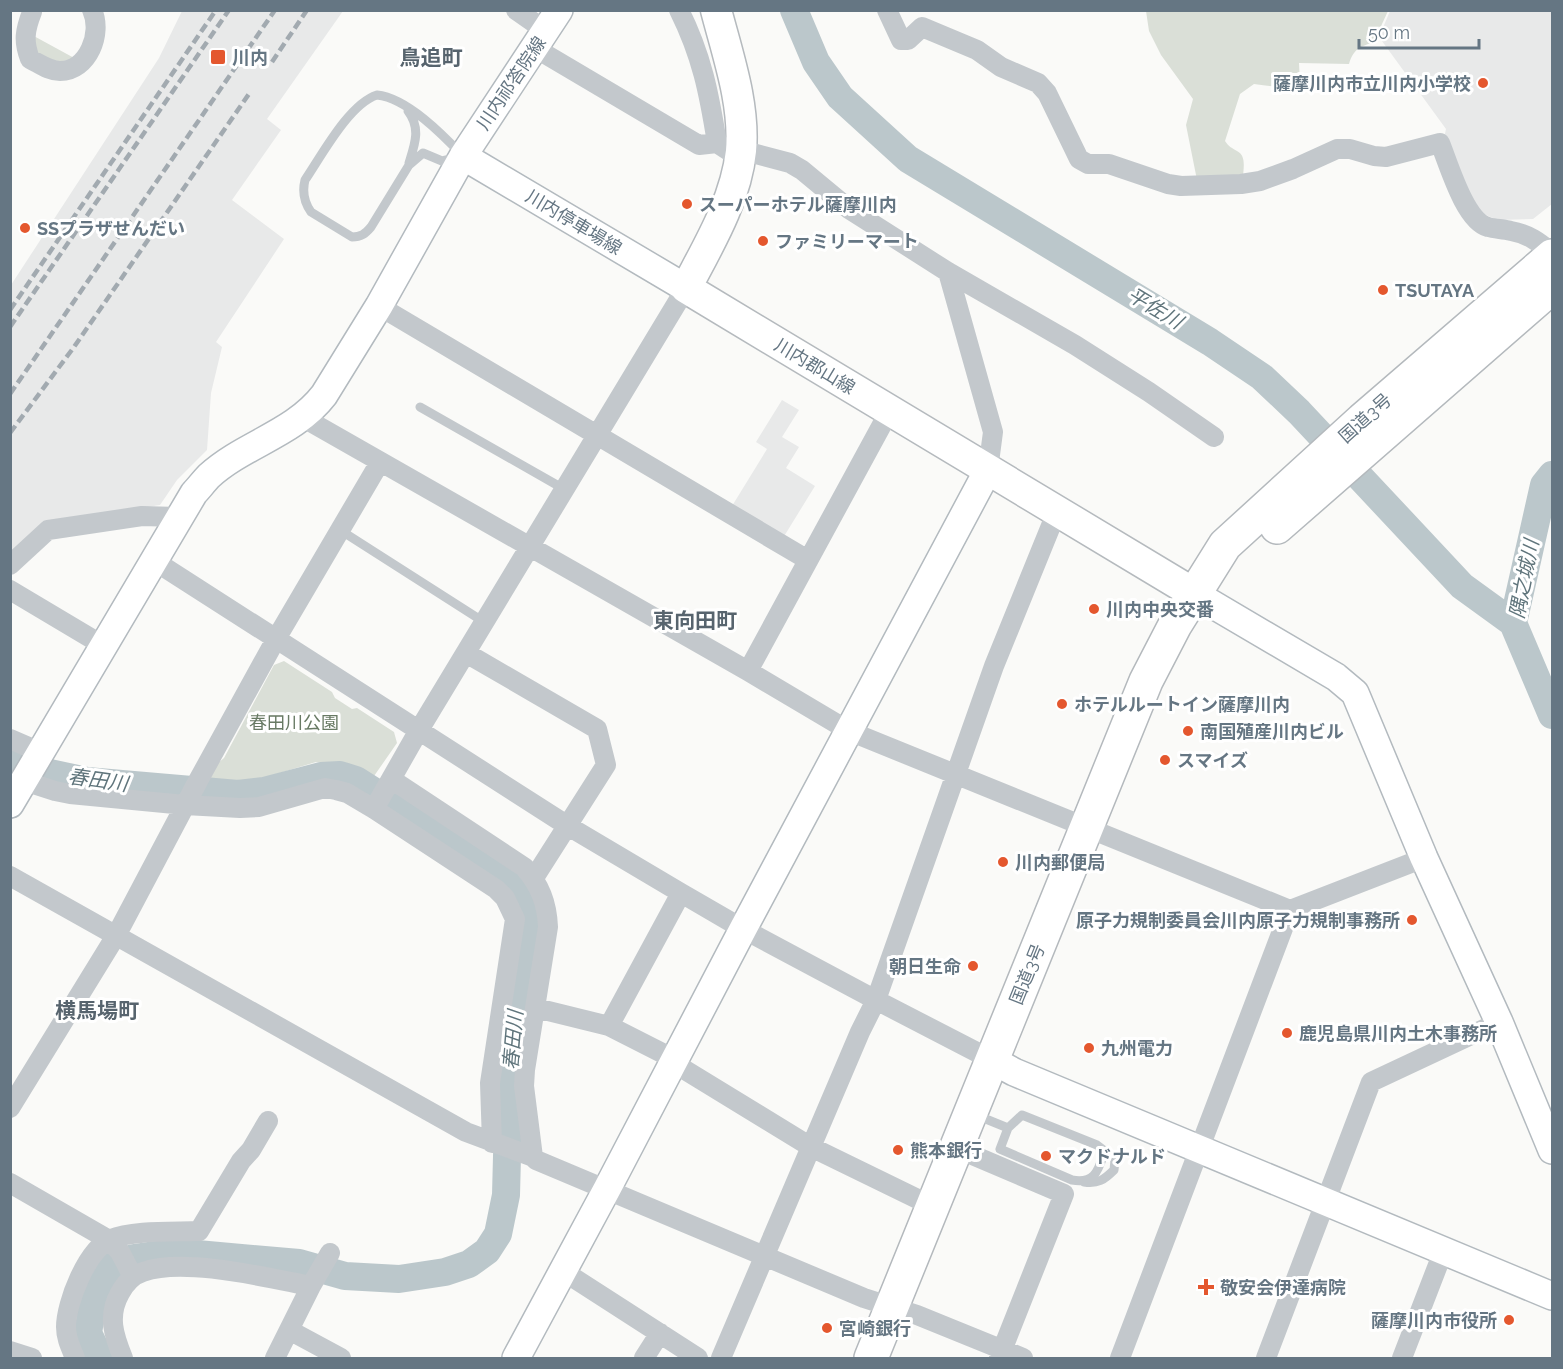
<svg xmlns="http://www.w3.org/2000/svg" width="1563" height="1369" font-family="Raleway,'Noto Sans JP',sans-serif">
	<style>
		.built { fill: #e8e9e9 }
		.green { fill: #dadfd7 }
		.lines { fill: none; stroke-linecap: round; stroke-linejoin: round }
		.river { stroke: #bbc7cb; stroke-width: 28 }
		.secondary-casing { stroke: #b3babf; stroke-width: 30 }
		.primary-casing { stroke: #b5babe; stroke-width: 33 }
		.highway-casing { stroke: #b4b9bd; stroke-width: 36 }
		.lane { stroke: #c3c8cc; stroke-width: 9 }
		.street { stroke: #c3c8cc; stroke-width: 20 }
		.secondary { stroke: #fff; stroke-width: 27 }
		.primary { stroke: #fff; stroke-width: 30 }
		.highway { stroke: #fff; stroke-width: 33 }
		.rail { stroke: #a2aab0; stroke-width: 4.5; stroke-dasharray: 9 4.5; stroke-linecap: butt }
		.poi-dot { fill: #e4572e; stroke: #fff; stroke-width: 2 }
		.labels { text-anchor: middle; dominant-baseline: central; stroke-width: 6; stroke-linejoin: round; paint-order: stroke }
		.poi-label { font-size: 18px; font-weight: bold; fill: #657683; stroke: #fff; text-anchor: start }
		.street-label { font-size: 18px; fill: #657683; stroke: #fff }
		.park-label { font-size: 18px; fill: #687a64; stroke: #fff }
		.water-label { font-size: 20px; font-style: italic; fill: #60757c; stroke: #fff }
		.quarter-label { font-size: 21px; font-weight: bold; fill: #57646e; stroke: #fff }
	</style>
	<rect width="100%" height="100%" fill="#fafaf8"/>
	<path class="built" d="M 182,11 L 343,11 L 267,119 L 281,130 L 232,200 L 284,239 L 216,342 L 222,347 L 211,393 L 207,450 L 177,480 L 160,505 L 48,522 L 11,557 L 11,285 L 159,58 Z
		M 1390,11 L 1552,11 L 1552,204 L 1533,219 L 1497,220 L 1484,214 L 1470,203 L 1444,138 L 1446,129 L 1379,37 Z
		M 782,400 L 799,410 L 782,437 L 799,447 L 786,468 L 815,486 L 783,538 L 732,506 L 767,449 L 756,442 Z"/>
	<path class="green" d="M 1146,11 L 1388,11 L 1376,37 L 1378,41 C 1362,46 1354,47 1349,64 L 1299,63 L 1300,84 C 1284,89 1270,86 1254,84 L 1240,94 L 1225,141 C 1229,147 1232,148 1237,151 C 1247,156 1243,169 1243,179 L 1197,180 L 1186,125 L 1193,99 L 1161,55 L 1149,31 Z
		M 32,35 L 76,59 L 50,63 L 36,51 Z
		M 284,661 L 332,692 L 335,698 L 352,709 L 357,708 L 394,732 L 397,743 L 372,779 L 347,765 L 316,762 L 253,781 L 210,779 L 218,763 L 224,758 L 274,665 Z"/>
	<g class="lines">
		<path class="river" d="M 794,10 L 816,62 L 840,97 L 908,159 L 1210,342 L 1262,377 L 1299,412 L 1462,586 L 1513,623
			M 1552,475 L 1544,485 L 1513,623 L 1552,715
			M 10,762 L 17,766 L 87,781 L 238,794 L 264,791 L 321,776 L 340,775 L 356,780 L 487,863 L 513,882 L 531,913 L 510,1039 L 506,1195 L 498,1234 L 487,1251 L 469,1264 L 445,1272 L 399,1279 L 345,1276 L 299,1263 L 175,1252 L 134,1258 L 111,1265 L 93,1302 L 88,1333 L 100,1358"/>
		<defs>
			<path id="secondary" d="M 463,156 L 686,288
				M 1195,594 L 1336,677 L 1355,693 L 1424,858 L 1499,1022 L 1552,1150
				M 10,804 L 194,493 C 199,488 204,481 209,476 C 244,444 294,434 324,395 L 379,306 L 463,156 L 559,10
				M 992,1060 L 1014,1072 L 1552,1296
				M 516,1358 L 607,1189 L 743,929 L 988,470"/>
			<path id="primary" d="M 716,10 C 728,56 745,104 741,151 C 736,200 708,246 686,288 L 1195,594"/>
			<path id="highway" d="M 1277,527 L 1552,287
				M 871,1358 L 1146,681 L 1175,625 L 1225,545 L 1362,420 L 1552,256"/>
		</defs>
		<use href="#secondary" class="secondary-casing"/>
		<use href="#primary" class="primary-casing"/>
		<use href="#highway" class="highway-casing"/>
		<path class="lane" d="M 377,95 C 407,98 443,135 463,156 L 442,161 L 423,153 L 409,165 L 371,227 C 365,234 361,237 352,237 L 311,212 C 304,202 302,192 305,180 C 322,155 349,104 377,95 Z
			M 408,111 C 421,128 415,144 409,163
			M 420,407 L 564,489
			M 340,530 L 484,622
			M 976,1115 L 1008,1128 L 1022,1115 L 1097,1145 L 1105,1151 C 1098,1171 1095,1184 1072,1180 L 1000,1149 L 1008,1128
			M 1084,1182 C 1098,1184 1104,1180 1114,1170 L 1115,1160 L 1105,1151"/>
		<path class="street" d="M 516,10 L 546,31
			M 679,10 C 702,56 709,93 717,143
			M 887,10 L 901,40 L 908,40 L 922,27 L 977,50 L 1001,67 L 1038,83 L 1047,93 L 1079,159 L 1088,164 L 1109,164 L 1168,184 L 1181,186 L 1241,184 L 1260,181 L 1293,169 L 1337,149 L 1350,149 L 1374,156 L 1386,157 L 1440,143 C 1449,165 1465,221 1488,227 C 1495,229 1504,229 1511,231 C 1528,234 1539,242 1552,253
			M 32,12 C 25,30 23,41 30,59 C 40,64 49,71 60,71 C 88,71 103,33 92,10
			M 535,48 L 699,145 L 717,143 L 740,158
			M 741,150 L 790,163 L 802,170 L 849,209 L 948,272 L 1075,345 L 1149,392 L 1214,437
			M 948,272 L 993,432 L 988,470
			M 379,306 L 808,560
			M 302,417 L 748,671 L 849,731 L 1290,910 L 1424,858
			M 153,560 L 568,826 L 681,893 L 743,929 L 876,1000 L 992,1060
			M 10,565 L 48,530 L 142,516 L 178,517
			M 10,590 L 104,646
			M 466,653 L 597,729 L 606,765 L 534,878
			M 748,671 L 890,410
			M 10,739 L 40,752
			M 391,779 L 524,867 C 540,885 547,903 548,927 L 525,1070 L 524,1086 L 533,1157
			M 24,781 L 55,791 L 70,794 L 185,805 L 240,808 L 259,807 L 325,788 L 336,790 L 347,793 L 374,809 L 496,889 L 505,898 L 515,919 L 490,1083 L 492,1143
			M 374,809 L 419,730 L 686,288
			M 10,876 L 466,1132 L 533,1157 L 536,1160 L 864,1298 L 917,1315 L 1023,1358
			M 536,1008 L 609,1026 L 674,1059
			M 609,1026 L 681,893
			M 672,1062 L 811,1147 L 932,1206
			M 10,1108 L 117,934 L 199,779 L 276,639 L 380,462
			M 956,1148 L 1064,1194 L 999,1358
			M 10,1183 L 109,1240 L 120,1252 L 133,1277
			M 563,1271 L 698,1358
			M 289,1330 L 341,1358
			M 10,1351 L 32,1358
			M 75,1358 C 71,1348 66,1339 66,1327 C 66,1303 87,1249 111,1239 C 132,1230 174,1232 199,1231 L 241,1161 L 251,1150 L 268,1121
			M 123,1358 C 114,1336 107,1316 120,1293 C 125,1284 133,1275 143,1272 C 183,1257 268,1278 311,1286
			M 275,1358 L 311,1286 L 330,1253
			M 644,1358 L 660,1333
			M 721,1358 L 860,1032 L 876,1000 L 994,666 L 1057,511
			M 1120,1358 L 1290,910
			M 1266,1358 L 1371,1082 L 1499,1022
			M 1402,1358 L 1443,1252"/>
		<use href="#secondary" class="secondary"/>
		<use href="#primary" class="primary"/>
		<use href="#highway" class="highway"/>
		<path class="rail" d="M 272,62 L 307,10
			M 10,310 L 216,10
			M 10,327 L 229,10
			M 10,394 L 275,10
			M 10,433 L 74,347 L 251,91"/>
	</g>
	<g class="poi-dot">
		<rect x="210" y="49" width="16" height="16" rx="3"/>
		<circle cx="1483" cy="83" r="6"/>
		<circle cx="687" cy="204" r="6"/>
		<circle cx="25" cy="228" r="6"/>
		<circle cx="763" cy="241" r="6"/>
		<circle cx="1383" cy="290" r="6"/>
		<circle cx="1094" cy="609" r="6"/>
		<circle cx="1062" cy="704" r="6"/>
		<circle cx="1188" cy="731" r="6"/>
		<circle cx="1165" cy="760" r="6"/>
		<circle cx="1003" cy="862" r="6"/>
		<circle cx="1412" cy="920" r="6"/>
		<circle cx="973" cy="966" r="6"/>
		<circle cx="1287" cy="1033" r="6"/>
		<circle cx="1089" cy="1048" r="6"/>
		<circle cx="898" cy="1150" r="6"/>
		<circle cx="1046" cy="1156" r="6"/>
		<path d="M1203 1278h6v6h6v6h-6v6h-6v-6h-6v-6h6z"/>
		<circle cx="1509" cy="1320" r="6"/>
		<circle cx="827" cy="1328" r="6"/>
	</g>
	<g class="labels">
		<g class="poi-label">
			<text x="232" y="57">川内</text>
			<text x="1471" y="83" text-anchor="end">薩摩川内市立川内小学校</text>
			<text x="699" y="204">スーパーホテル薩摩川内</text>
			<text x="37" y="228">SSプラザせんだい</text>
			<text x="775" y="241">ファミリーマート</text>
			<text x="1395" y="290">TSUTAYA</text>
			<text x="1106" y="609">川内中央交番</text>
			<text x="1074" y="704">ホテルルートイン薩摩川内</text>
			<text x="1200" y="731">南国殖産川内ビル</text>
			<text x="1177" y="760">スマイズ</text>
			<text x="1015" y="862">川内郵便局</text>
			<text x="1400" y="920" text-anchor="end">原子力規制委員会川内原子力規制事務所</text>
			<text x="961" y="966" text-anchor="end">朝日生命</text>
			<text x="1299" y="1033">鹿児島県川内土木事務所</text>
			<text x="1101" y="1048">九州電力</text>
			<text x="910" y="1150">熊本銀行</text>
			<text x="1058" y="1156">マクドナルド</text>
			<text x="1220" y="1287">敬安会伊達病院</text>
			<text x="1497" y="1320" text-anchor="end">薩摩川内市役所</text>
			<text x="839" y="1328">宮崎銀行</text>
		</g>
		<g class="street-label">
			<text transform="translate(511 83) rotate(-56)">川内祁答院線</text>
			<text transform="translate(574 222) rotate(31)">川内停車場線</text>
			<text transform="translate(815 366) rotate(31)">川内郡山線</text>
			<text transform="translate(1365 418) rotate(-42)">国道3号</text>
			<text transform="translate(1027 974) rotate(-68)">国道3号</text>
		</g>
		<g class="park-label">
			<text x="294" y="722">春田川公園</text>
		</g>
		<g class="water-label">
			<text transform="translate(1155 308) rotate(31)">平佐川</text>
			<text transform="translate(1524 579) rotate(-79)">隅之城川</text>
			<text transform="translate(98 780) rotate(8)">春田川</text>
			<text transform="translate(513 1040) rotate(-85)">春田川</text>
		</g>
		<g class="quarter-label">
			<text x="431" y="57">鳥追町</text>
			<text x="695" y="620">東向田町</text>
			<text x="97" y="1010">横馬場町</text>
		</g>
	</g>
	<rect width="1563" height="1369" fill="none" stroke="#657683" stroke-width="24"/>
	<path d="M1359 39v9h120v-9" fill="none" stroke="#657683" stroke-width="3"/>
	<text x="1368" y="39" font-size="18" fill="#657683" stroke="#ffffff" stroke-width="4.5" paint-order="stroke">50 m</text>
</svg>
